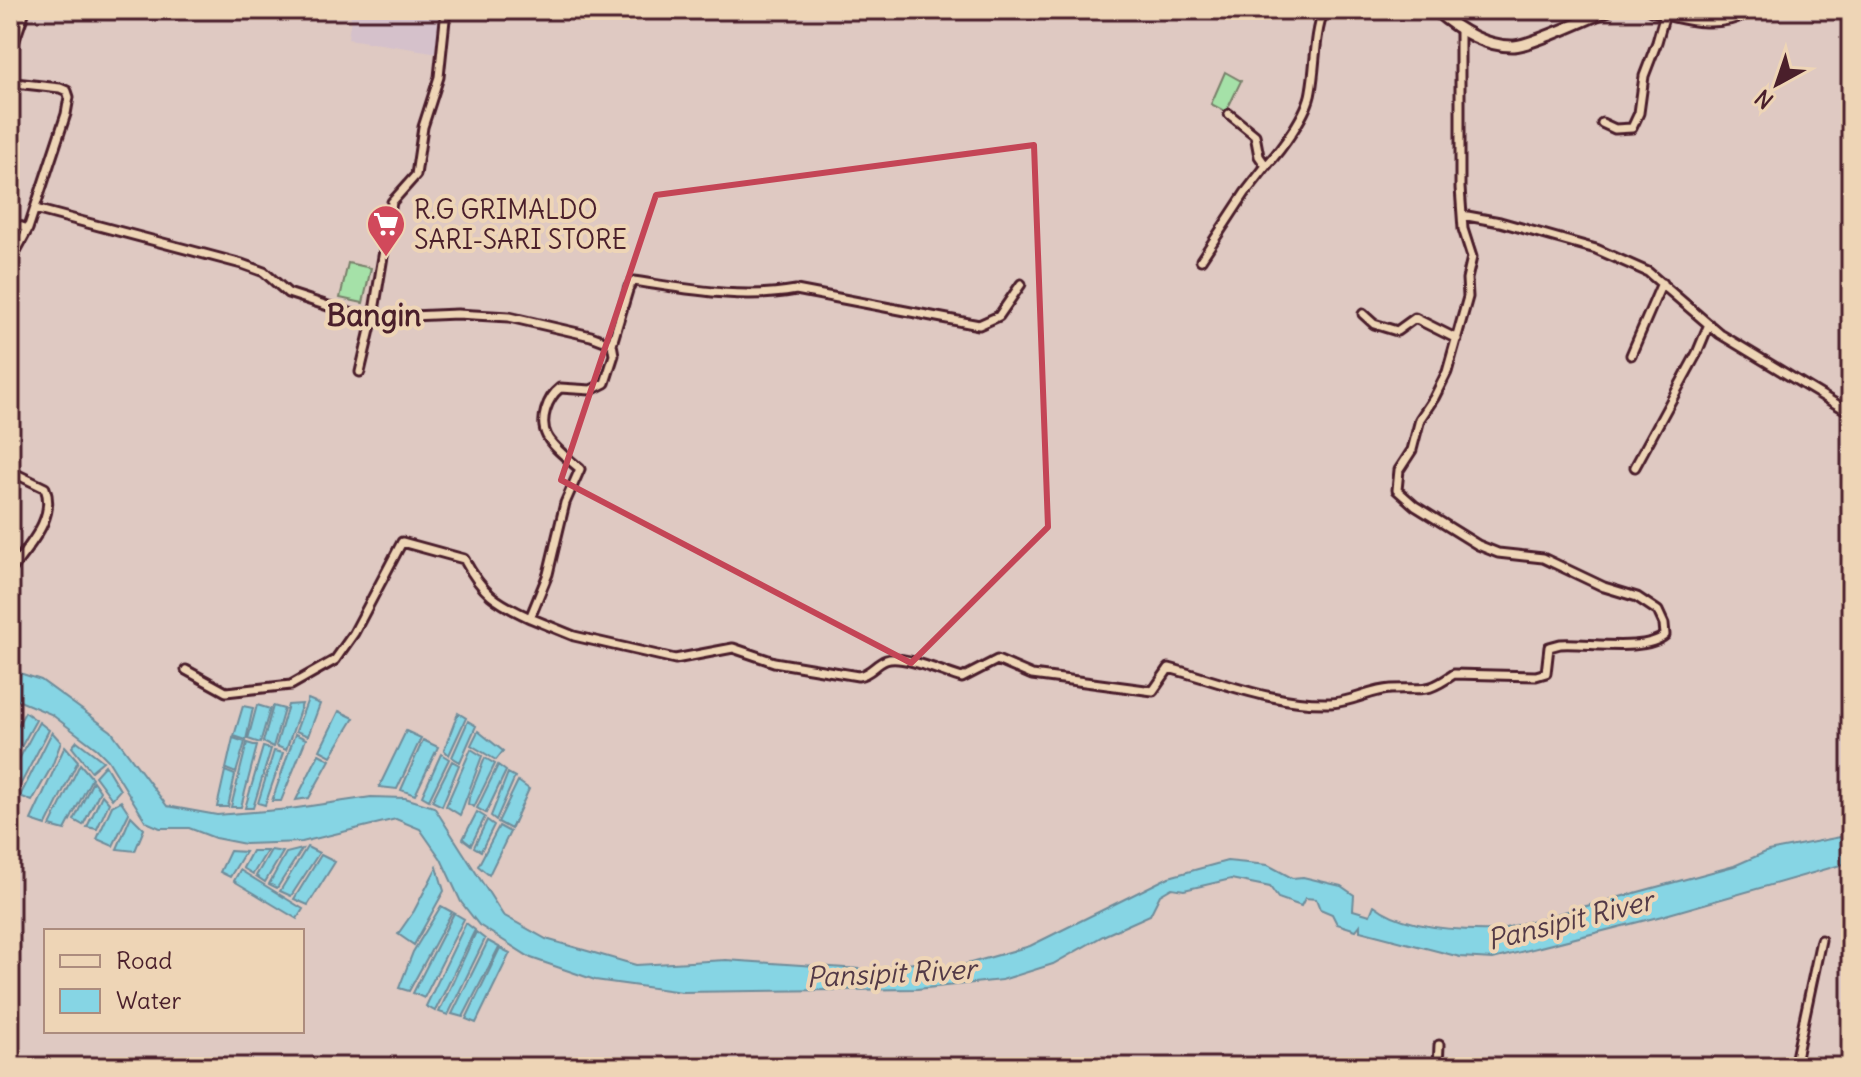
<svg xmlns="http://www.w3.org/2000/svg" width="1861" height="1077" font-family="Delius,sans-serif">
	<style>
		.built { fill: #d5c1cb }
		.green { fill: #a5e1a8; stroke: #78806a; stroke-width: 2 }
		.water { fill: #86d5e4; stroke: #6e8c9a; stroke-width: 2 }
		.lines { fill: none; stroke-linecap: round; stroke-linejoin: round }
		.minor-casing { stroke: #4a1f2b; stroke-width: 13 }
		.tertiary-casing { stroke: #4a1f2b; stroke-width: 15 }
		.secondary-casing { stroke: #4a1f2b; stroke-width: 16 }
		.minor { stroke: #eed5b6; stroke-width: 7 }
		.tertiary { stroke: #eed5b6; stroke-width: 9 }
		.secondary { stroke: #eed5b6; stroke-width: 10 }
		.marked { fill: none; stroke: #c44556; stroke-width: 6; stroke-linejoin: round }
		.labels { text-anchor: middle; dominant-baseline: central; stroke-width: 8; stroke-linejoin: round; paint-order: stroke }
		.poi-label { font-size: 26px; fill: #4a1f2b; stroke: #eed5b6; text-anchor: start }
		.water-label { font-size: 28px; font-style: italic; fill: #533a47; stroke: #eed5b6 }
		.quarter-label { font-size: 30px; font-weight: bold; fill: #4a1f2b; stroke: #eed5b6 }
	</style>
	<rect width="100%" height="100%" fill="#dfc9c2"/>
	<filter id="ink" filterUnits="userSpaceOnUse"><feTurbulence type="fractalNoise" baseFrequency=".0125" numOctaves="2"/><feDisplacementMap in="SourceGraphic" scale="16" xChannelSelector="R" yChannelSelector="G"/><feConvolveMatrix kernelMatrix="1 2 1 2 8 2 1 2 1" color-interpolation-filters="sRGB"/></filter>
	<g filter="url(#ink)">
		<path class="built" d="M 352,10 L 443,10 L 439,53 L 348,39 Z"/>
		<path class="green" d="M 1225,72 L 1241,81 L 1226,112 L 1211,104 Z
			M 348,263 L 371,268 L 363,303 L 340,298 Z"/>
		<path class="water" d="M 10,670 L 41,680 L 111,731 L 167,806 L 217,815 L 290,809 L 371,797 L 405,798 L 434,807 L 503,915 L 546,939 L 636,965 L 726,960 L 875,970 L 919,962 L 938,968 L 960,966 L 1030,946 L 1169,877 L 1227,861 L 1268,865 L 1292,878 L 1303,877 L 1341,886 L 1354,895 L 1353,910 L 1370,915 L 1374,905 C 1404,929 1460,931 1498,930 L 1734,866 L 1768,851 L 1851,835 L 1851,862 L 1662,916 L 1493,959 L 1460,957 L 1360,931 L 1360,925 L 1356,930 L 1337,924 L 1332,914 L 1320,909 L 1316,899 L 1305,898 L 1301,906 L 1278,898 L 1270,887 L 1231,879 L 1184,890 L 1172,888 L 1160,895 L 1150,915 L 1103,936 L 1053,964 L 1002,980 L 917,989 L 682,992 L 595,980 L 531,958 L 479,925 L 461,902 L 441,859 L 420,829 L 396,819 L 302,842 L 245,844 L 215,838 L 189,828 L 160,828 L 146,822 L 108,760 L 97,749 L 51,714 L 10,697 Z
			M 308,699 L 320,704 L 308,736 L 296,731 Z
			M 302,704 L 286,750 L 276,746 L 288,705 Z
			M 257,705 L 270,709 L 260,743 L 248,739 Z
			M 243,706 L 253,708 L 246,740 L 234,736 Z
			M 273,706 L 284,709 L 273,747 L 263,742 Z
			M 339,711 L 354,718 L 331,756 L 320,750 Z
			M 25,712 L 36,720 L 10,767 L 10,730 L 17,727 Z
			M 458,713 L 466,718 L 449,755 L 444,750 Z
			M 468,721 L 476,726 L 460,762 L 452,757 Z
			M 39,722 L 49,730 L 16,793 L 10,790 L 10,776 Z
			M 406,731 L 421,738 L 397,789 L 379,787 Z
			M 478,731 L 503,751 L 496,760 L 471,745 Z
			M 52,732 L 61,742 L 52,766 L 32,801 L 20,796 Z
			M 295,734 L 306,739 L 281,801 L 272,801 Z
			M 233,738 L 245,742 L 236,773 L 226,769 Z
			M 423,740 L 438,747 L 415,795 L 401,790 Z
			M 77,741 L 103,761 L 91,771 L 72,747 Z
			M 247,743 L 257,746 L 241,807 L 231,807 Z
			M 65,746 L 78,761 L 46,825 L 31,820 Z
			M 263,747 L 271,749 L 253,808 L 245,808 Z
			M 471,749 L 482,756 L 460,815 L 446,806 Z
			M 274,751 L 283,753 L 265,805 L 258,803 Z
			M 319,754 L 330,760 L 309,798 L 296,800 Z
			M 441,754 L 449,759 L 429,800 L 422,796 Z
			M 485,758 L 495,764 L 474,807 L 468,804 L 469,798 Z
			M 452,761 L 459,765 L 442,806 L 432,801 Z
			M 80,764 L 92,778 L 65,830 L 50,826 Z
			M 105,765 L 120,790 L 112,799 L 95,776 Z
			M 498,765 L 506,771 L 486,813 L 477,808 Z
			M 225,771 L 235,775 L 228,807 L 217,807 Z
			M 508,773 L 515,777 L 496,820 L 491,816 Z
			M 93,781 L 100,791 L 83,825 L 74,820 Z
			M 518,781 L 529,789 L 511,829 L 498,822 Z
			M 102,795 L 109,803 L 97,829 L 87,827 Z
			M 121,801 L 129,813 L 113,846 L 97,839 L 112,806 Z
			M 477,812 L 485,817 L 471,845 L 463,839 Z
			M 131,816 L 144,829 L 135,851 L 117,849 Z
			M 487,820 L 494,825 L 481,851 L 474,847 Z
			M 499,826 L 510,832 L 489,875 L 478,866 Z
			M 307,847 L 319,853 L 291,896 L 280,891 Z
			M 302,849 L 277,888 L 269,884 L 286,853 Z
			M 271,850 L 283,852 L 265,882 L 256,876 Z
			M 230,851 L 245,852 L 230,877 L 220,872 Z
			M 252,851 L 267,851 L 253,874 L 243,868 Z
			M 321,855 L 335,862 L 308,905 L 294,899 Z
			M 437,867 L 444,891 L 414,945 L 398,934 L 414,911 Z
			M 240,870 L 303,909 L 297,919 L 234,881 Z
			M 441,906 L 452,912 L 409,991 L 399,988 L 413,952 Z
			M 454,913 L 464,919 L 424,998 L 413,993 Z
			M 466,923 L 475,930 L 435,1011 L 426,1006 Z
			M 476,932 L 485,939 L 448,1015 L 439,1012 Z
			M 488,941 L 499,947 L 463,1017 L 452,1014 Z
			M 500,948 L 510,953 L 476,1023 L 466,1019 Z"/>
		<g class="lines">
			<defs>
				<path id="minor" d="M 1229,114 L 1255,135 L 1259,156 L 1266,166 C 1281,150 1308,113 1311,91 C 1316,64 1314,36 1324,10
					M 1602,123 L 1615,129 L 1632,128 L 1639,113 L 1644,76 L 1657,42 L 1665,14
					M 35,209 L 242,264 L 264,272 L 288,293 L 365,318 L 457,314 L 509,317 L 591,336 L 612,344 L 614,355 L 605,383 L 591,390 L 560,388 C 547,398 539,421 547,436 C 553,448 570,460 580,469 L 565,503 L 548,574 L 530,618 L 574,636 L 675,659 L 733,648 L 774,662 L 858,676 C 871,674 875,664 886,660 C 903,654 944,673 962,678 L 997,660 L 1032,675 L 1153,691 L 1169,668 C 1221,682 1276,705 1331,703 C 1352,702 1371,690 1391,689 C 1424,687 1424,695 1454,674 L 1536,676 L 1546,673 L 1549,647 L 1560,644 C 1588,642 1645,653 1665,635 L 1664,624 L 1658,611 L 1637,597 L 1604,587 L 1543,558 L 1498,553 L 1478,545 L 1415,506 L 1397,490 L 1399,470 L 1412,450 L 1420,419 L 1434,398 L 1447,372 L 1468,297 L 1467,279 L 1472,257 L 1463,229 L 1460,188 L 1460,30
					M 1462,215 L 1500,222 L 1596,249 L 1648,272 L 1720,334 L 1851,413
					M 10,223 L 28,229
					M 1201,260 L 1245,193 L 1266,166
					M 10,262 L 28,229 L 66,114 L 69,97 L 67,91 L 60,88 L 15,83 C 1,66 20,29 25,10
					M 1363,314 L 1374,324 L 1397,331 L 1415,318 L 1457,339
					M 612,344 L 629,287 L 633,281 C 688,289 741,300 796,290 L 979,325 L 999,316 L 1021,284
					M 1631,355 L 1662,283
					M 360,372 L 373,317 L 392,202 L 416,175 L 423,127 L 439,77 L 446,10
					M 1635,467 L 1697,353 L 1709,324
					M 10,471 L 45,488 C 57,519 27,547 10,572
					M 186,670 L 226,692 L 291,685 L 335,660 L 354,633 L 402,542 L 464,559 C 483,594 495,602 530,618
					M 1438,1067 L 1439,1045
					M 1794,1067 L 1821,940"/>
				<path id="tertiary" d="M 1435,10 C 1457,29 1484,47 1514,46 C 1532,45 1589,18 1609,10
					M 1651,10 C 1686,20 1718,29 1752,10"/>
				<path id="secondary" d="M 1845,1067 L 1851,1066"/>
			</defs>
			<use href="#minor" class="minor-casing"/>
			<use href="#tertiary" class="tertiary-casing"/>
			<use href="#secondary" class="secondary-casing"/>
			<use href="#minor" class="minor"/>
			<use href="#tertiary" class="tertiary"/>
			<use href="#secondary" class="secondary"/>
		</g>
	</g>
	<path class="marked" d="M 1034,145 L 1048,527 L 911,663 L 561,480 L 656,195 Z"/>
	<defs>
		<symbol id="supermarket-pin" viewBox="-11 -11 22 30"><path d="M0 17L-7.5 6A9.5 9.5 0 1 1 7.5 6Z" fill="#d1495b" stroke="#eed5b6"/><path d="M-6-5.5h2.5l.6 2H6L4.5 2H-2.5L-4.4-4H-6ZM-1.5 3.2a1.3 1.3 0 1 0 .1 0ZM3 3.2a1.3 1.3 0 1 0 .1 0Z" fill="#fff"/></symbol>
	</defs>
	<g fill-rule="evenodd">
		<use href="#supermarket-pin" x="364" y="202" width="44" height="60"/>
	</g>
	<g class="labels">
		<g class="poi-label">
			<text x="414" y="209">R.G GRIMALDO<tspan x="414" dy="30">SARI-SARI STORE</tspan></text>
		</g>
		<g class="water-label">
			<text transform="translate(1570 920) rotate(-14)">Pansipit River</text>
			<text transform="translate(891 973) rotate(-3)">Pansipit River</text>
		</g>
		<g class="quarter-label">
			<text x="374" y="315">Bangin</text>
		</g>
	</g>
	<rect width="1861" height="1077" fill="none" stroke="#eed5b6" stroke-width="40"/>
	<rect x="20" y="20" width="1821" height="1037" fill="none" stroke="#4a1f2b" stroke-width="3" filter="url(#ink)"/>
	<rect x="44" y="929" width="260" height="104" fill="#eed5b6" stroke="#ac8c7e" stroke-width="2"/>
	<rect x="60" y="955" width="40" height="12" fill="#eed5b6" stroke="#ac8c7e" stroke-width="2"/>
	<text x="116" y="969" font-size="24" fill="#4a1f2b">Road</text>
	<rect x="60" y="989" width="40" height="24" fill="#86d5e4" stroke="#ac8c7e" stroke-width="2"/>
	<text x="116" y="1009" font-size="24" fill="#4a1f2b">Water</text>
	<g transform="translate(1777 84) rotate(220)" stroke="#eed5b6" stroke-width="6" paint-order="stroke">
	<path d="M0-6L14 30L0 20L-14 30Z" fill="#4a1f2b"/>
	<text y="-12" font-size="22" font-weight="bold" text-anchor="middle" fill="#4a1f2b">N</text>
	</g>
</svg>
